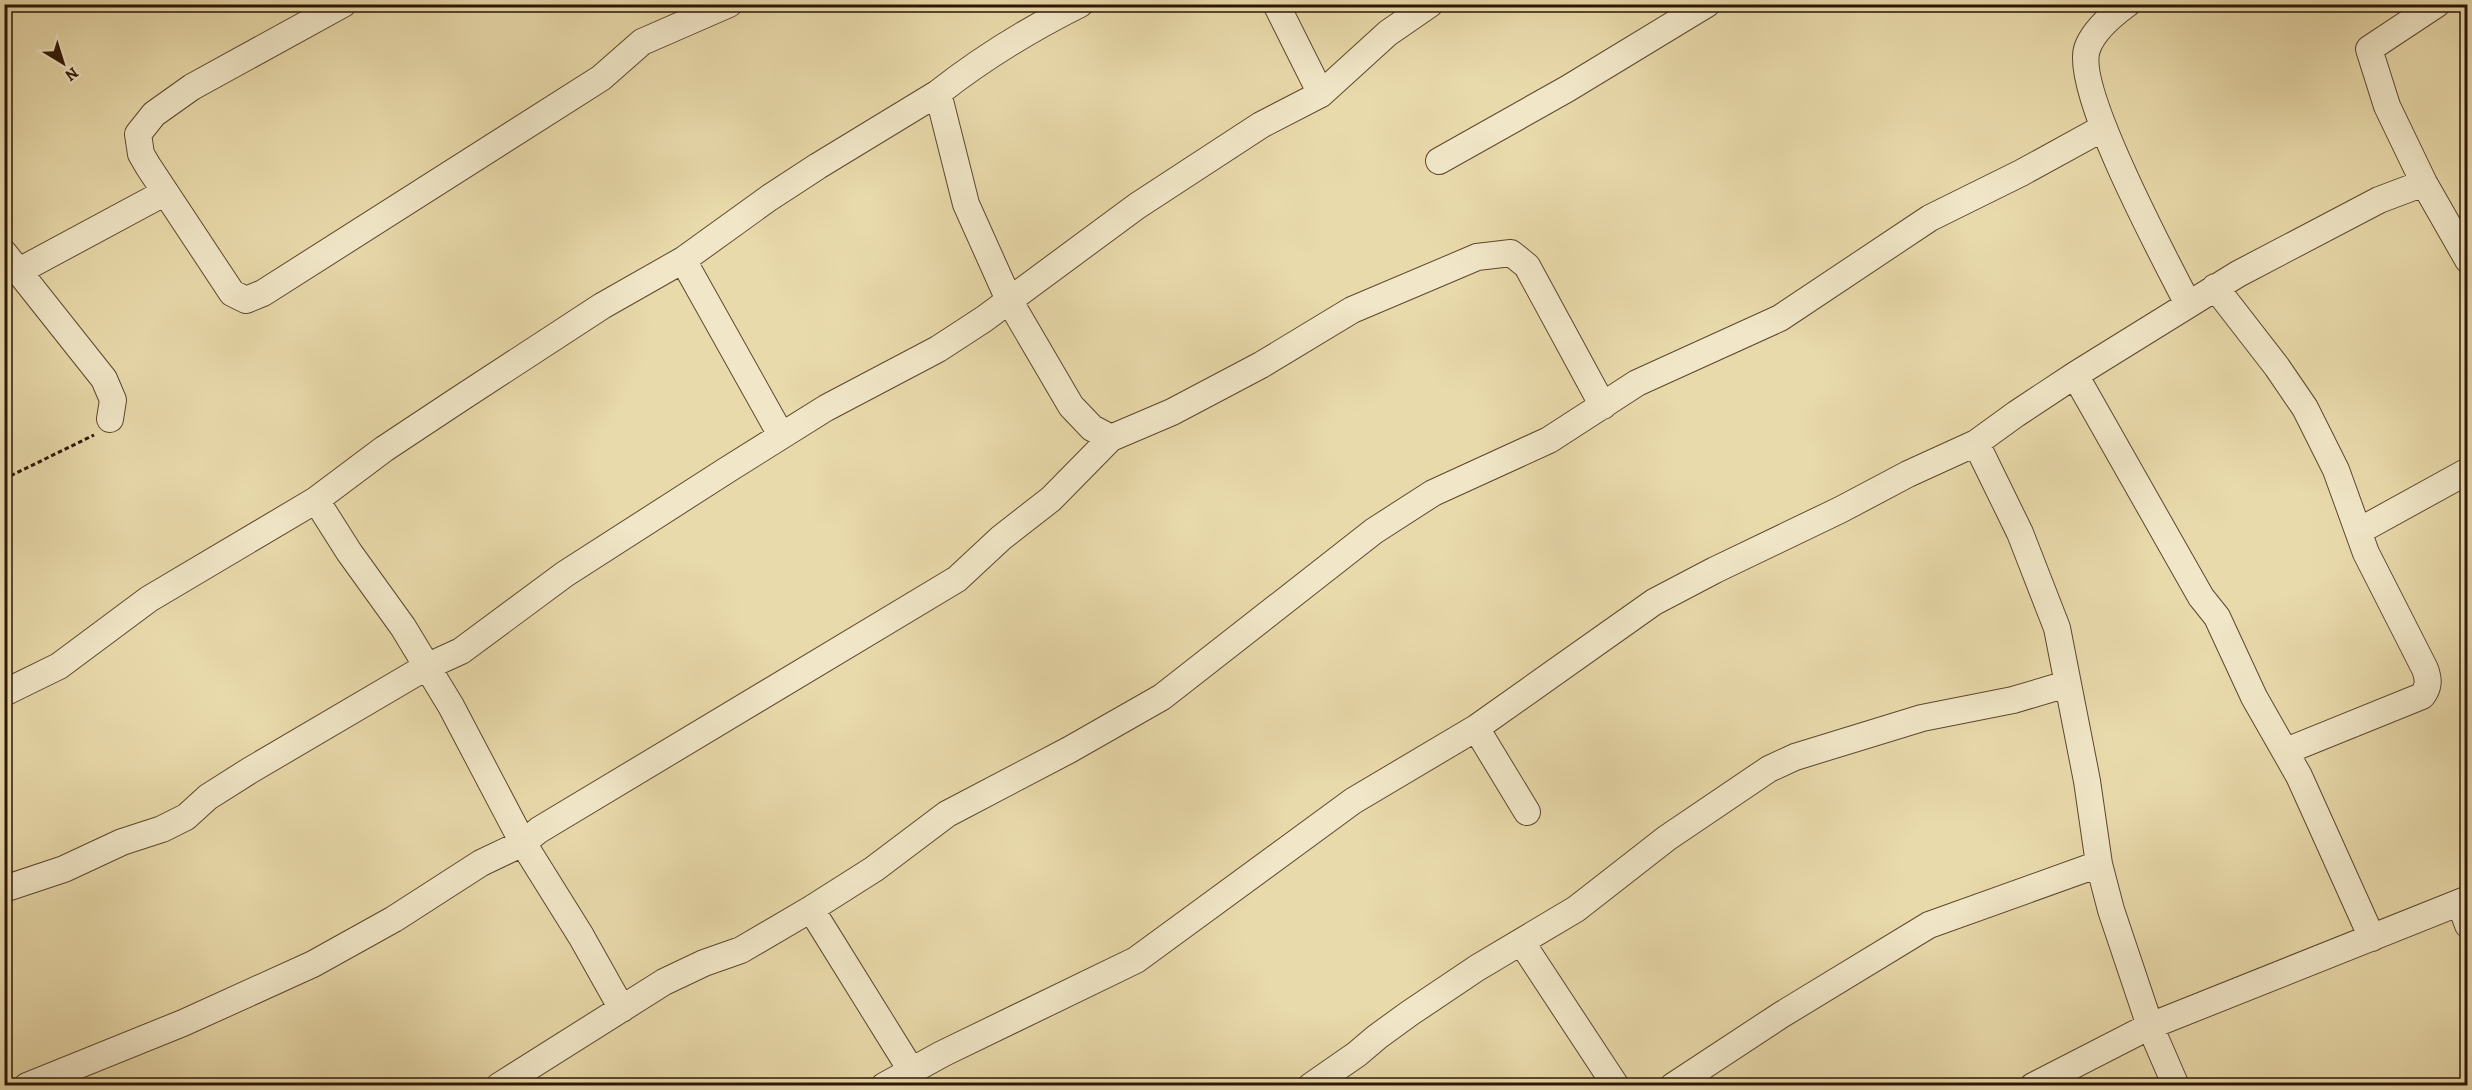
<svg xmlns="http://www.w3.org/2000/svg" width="2472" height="1090" font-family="Alegreya,serif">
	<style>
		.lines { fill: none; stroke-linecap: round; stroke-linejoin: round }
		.minor-casing { stroke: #5c472e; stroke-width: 28 }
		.path { stroke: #2d1604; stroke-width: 3; stroke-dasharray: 4.5 3; stroke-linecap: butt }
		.minor { stroke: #f1e7c8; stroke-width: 26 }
	</style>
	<rect width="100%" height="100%" fill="#e9daab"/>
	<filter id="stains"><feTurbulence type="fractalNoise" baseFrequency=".00333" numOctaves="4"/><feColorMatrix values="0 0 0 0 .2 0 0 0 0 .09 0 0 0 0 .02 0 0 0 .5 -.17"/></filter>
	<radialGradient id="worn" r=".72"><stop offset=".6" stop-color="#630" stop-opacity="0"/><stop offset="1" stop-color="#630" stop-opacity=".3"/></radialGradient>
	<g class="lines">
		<defs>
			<path id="minor" d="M 343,4 L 192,87 L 154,114 L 138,134 L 141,154 L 148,166 L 232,293 L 246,300 L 263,293 L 601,78 L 642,42 L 729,4
				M 1276,4 L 1321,94
				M 2127,4 C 2112,15 2093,31 2087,49 C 2074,91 2165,259 2188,304
				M 2437,4 L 2369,49 L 2387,106 L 2424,183 L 2468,260
				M 938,93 L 966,204 L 1009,300 L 1071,406 L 1092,428 L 1111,438
				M 1439,161 L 1567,89 L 1707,4
				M 4,253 L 104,379 L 113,400 L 110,419
				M 683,260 L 781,435
				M 19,271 L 164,193
				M 2215,287 L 2277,367 L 2305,408 L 2336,470 L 2366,553 L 2425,669 C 2429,680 2429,687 2422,696 L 2286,751
				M 2075,375 L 2201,597 L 2217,617 L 2254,697 L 2299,776 L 2372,938
				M 1976,443 L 2020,533 L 2057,628 L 2087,781 L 2099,864 L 2111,910 L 2150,1026 L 2176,1086
				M 316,500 L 349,552 L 403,627 L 451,706 L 523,843 L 581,936 L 622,1009
				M 2359,531 L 2468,471
				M 4,693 L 59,666 L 149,599 L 316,500 L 384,449 L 458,400 L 602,306 L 683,260 L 769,198 L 818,166 L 938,93 C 981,59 1030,29 1080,4
				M 1476,728 L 1527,812
				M 4,889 L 64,869 L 122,842 L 162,829 L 186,817 L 208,797 L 249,771 L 426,667 L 461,651 L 565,574 L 727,470 L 826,408 L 938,349 L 984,319 L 1137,206 L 1261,125 L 1321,94 L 1388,33 L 1430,4
				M 2460,903 L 2468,925
				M 811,909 L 911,1070
				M 1522,943 L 1616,1086
				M 27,1086 L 183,1023 L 313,964 L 394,919 L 481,863 L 523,843 L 539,830 L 957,579 L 1001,538 L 1051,499 L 1111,438 L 1172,412 L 1261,365 L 1352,310 L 1477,257 L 1511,253 L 1527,266 L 1603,406
				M 499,1086 L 664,982 L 704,963 L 741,950 L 811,909 L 874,869 L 947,814 L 1069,750 L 1162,697 L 1374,531 L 1433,493 L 1549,440 L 1637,383 L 1780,318 L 1930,218 L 2021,173 L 2103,128
				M 884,1086 L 942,1054 L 1136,960 L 1353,801 L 1476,728 L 1654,602 L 1715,570 L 1840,510 L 1908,474 L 1976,443 L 2016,414 L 2075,375 L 2238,274 L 2379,200 L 2424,183
				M 1311,1086 L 1357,1054 L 1377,1037 L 1410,1013 L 1477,968 L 1576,909 L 1667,838 L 1769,769 L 1795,757 L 1922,718 L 2013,700 L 2067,684
				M 1673,1086 L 1781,1015 L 1929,925 L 2099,864
				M 2033,1086 L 2150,1026 L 2468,899"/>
		</defs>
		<use href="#minor" class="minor-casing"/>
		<path class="path" d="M 4,479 L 94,435"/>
		<use href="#minor" class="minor"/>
	</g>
	<rect width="2472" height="1090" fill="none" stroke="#e9daab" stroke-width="24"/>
	<rect x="6" y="6" width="2460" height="1078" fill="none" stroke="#2d1604" stroke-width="3"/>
	<rect x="12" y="12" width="2448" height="1066" fill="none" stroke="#2d1604" stroke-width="1.5"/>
	<g transform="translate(63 63) rotate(142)" stroke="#f1e7c8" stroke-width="4.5" paint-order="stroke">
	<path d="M0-4.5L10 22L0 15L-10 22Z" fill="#2d1604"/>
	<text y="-9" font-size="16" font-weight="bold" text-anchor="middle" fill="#2d1604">N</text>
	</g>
	<rect width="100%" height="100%" filter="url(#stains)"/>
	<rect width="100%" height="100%" fill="url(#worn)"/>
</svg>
